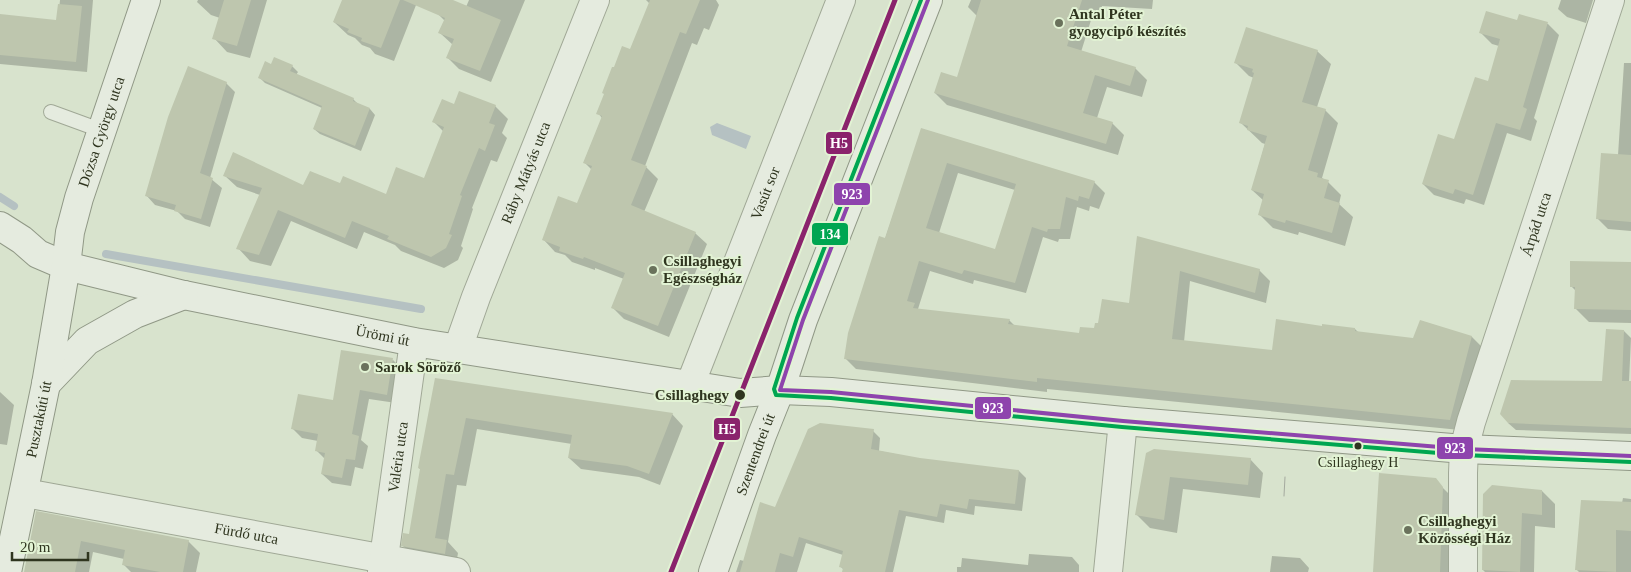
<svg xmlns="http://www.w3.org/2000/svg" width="1631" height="572" font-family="'Times New Roman',serif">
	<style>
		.water { fill: #b5c1c2 }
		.shadow { fill: #0003; fill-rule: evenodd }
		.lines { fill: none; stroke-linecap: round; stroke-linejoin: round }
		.stream { stroke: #b5c1c2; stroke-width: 8 }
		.building { fill: #bec6ae; fill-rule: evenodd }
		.lane-casing { stroke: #a0a896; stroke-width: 16 }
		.street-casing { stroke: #a0a896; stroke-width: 30 }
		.secondary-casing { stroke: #909886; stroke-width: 30 }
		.lane { stroke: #e5ebdf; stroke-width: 14 }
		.street { stroke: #e5ebdf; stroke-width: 28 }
		.secondary { stroke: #e5ebdf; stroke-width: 28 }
		.tram { stroke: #a5aa9f; stroke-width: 1 }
		.bus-1-casing { stroke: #e2f3d4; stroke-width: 8 }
		.bus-2-casing { stroke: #e2f3d4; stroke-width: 8 }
		.bus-1 { stroke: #8e44ad; stroke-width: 4 }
		.bus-2 { stroke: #00a651; stroke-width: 4 }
		.rail-1-casing { stroke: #e2f3d4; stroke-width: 9 }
		.rail-1 { stroke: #8a236c; stroke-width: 5 }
		.poi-dot { fill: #6a725c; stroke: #e2f3d4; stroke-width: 2 }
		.stop-dot { fill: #2f351f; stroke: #e2f3d4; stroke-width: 2 }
		.labels { text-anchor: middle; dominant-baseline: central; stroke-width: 4; stroke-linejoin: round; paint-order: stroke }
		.bus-label { font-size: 14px; fill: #2f351f; stroke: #e2f3d4 }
		.poi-label { font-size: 15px; font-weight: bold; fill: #2f351f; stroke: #e2f3d4; text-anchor: start }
		.street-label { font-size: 15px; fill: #2f351f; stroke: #e2f3d4 }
		.stop-label { font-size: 15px; font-weight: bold; fill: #2f351f; stroke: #e2f3d4; text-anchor: end }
		.line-badge { stroke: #e2f3d4; stroke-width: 2 }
		.badge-label { font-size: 14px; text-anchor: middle; font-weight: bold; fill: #fff }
	</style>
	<rect width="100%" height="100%" fill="#d8e3cd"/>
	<path class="water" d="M 717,123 L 751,136 L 746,149 L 712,135 L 710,127 Z"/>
	<path class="shadow" d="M 60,0 L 93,0 L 87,72 L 0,64 L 0,15 L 58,21 Z
		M 198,0 L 267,0 L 250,58 L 227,52 L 214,38 L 220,18 L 211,15 L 197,2 Z
		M 343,0 L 418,0 L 394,61 L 375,54 L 370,48 L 362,45 L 355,38 L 348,35 L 334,22 Z
		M 443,0 L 450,0 L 466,7 L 469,0 L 525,0 L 491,82 L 459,69 L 448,58 L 453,45 L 440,33 L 445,21 L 438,14 Z
		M 646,0 L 716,0 L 719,5 L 709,30 L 704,28 L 697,45 L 692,43 L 645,166 L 658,179 L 644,212 L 695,233 L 707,244 L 669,337 L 624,319 L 612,307 L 624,279 L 595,268 L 595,270 L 572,262 L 565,255 L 555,252 L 544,240 L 578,204 L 592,170 L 584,162 L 602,118 L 598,113 L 615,69 L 630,51 L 650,4 Z
		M 971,0 L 1153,0 L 1152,9 L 1102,6 L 1098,19 L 1092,17 L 1081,52 L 1135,68 L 1147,80 L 1142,97 L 1107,87 L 1097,118 L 1112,123 L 1124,135 L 1118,155 L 947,105 L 935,93 L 958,78 L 977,16 L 968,7 Z
		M 1561,0 L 1593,0 L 1586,23 L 1567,17 L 1558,9 Z
		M 1520,15 L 1548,24 L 1559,35 L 1534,118 L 1537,121 L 1531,141 L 1507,133 L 1484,205 L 1466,199 L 1464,204 L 1434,195 L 1423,184 L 1455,141 L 1489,82 L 1499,46 L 1492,44 L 1481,33 L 1518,22 Z
		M 1317,51 L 1331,64 L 1317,107 L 1325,110 L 1338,123 L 1322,178 L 1328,182 L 1341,195 L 1339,204 L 1353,217 L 1345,246 L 1299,232 L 1298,235 L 1273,228 L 1260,215 L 1264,201 L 1252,190 L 1265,144 L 1262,143 L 1241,123 L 1254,78 L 1249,76 L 1236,63 Z
		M 1624,63 L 1631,63 L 1631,231 L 1608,229 L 1598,219 L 1618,155 Z
		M 272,65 L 292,66 L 298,72 L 296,75 L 353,99 L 359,105 L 370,109 L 375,115 L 361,151 L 320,134 L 314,129 L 322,108 L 265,83 L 259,77 Z
		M 226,83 L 235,92 L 210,178 L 222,188 L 210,227 L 185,219 L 177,211 L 155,205 L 146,195 Z
		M 455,105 L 495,106 L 508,119 L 502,133 L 507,138 L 497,162 L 491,160 L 472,208 L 473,209 L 461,246 L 463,248 L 458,260 L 444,268 L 401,251 L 395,245 L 364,232 L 357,249 L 291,221 L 271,266 L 250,261 L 238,248 L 260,195 L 237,187 L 224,175 L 304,187 L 340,185 L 387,196 L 425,179 L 444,132 L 434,122 Z
		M 922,129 L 1094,182 L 1105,193 L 1099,209 L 1090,206 L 1089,211 L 1077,207 L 1070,239 L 1059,239 L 1058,242 L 1043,237 L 1026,293 L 974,280 L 973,284 L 930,271 L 918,309 L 920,310 L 1009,320 L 1015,326 L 1080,335 L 1095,330 L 1100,324 L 1130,304 L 1138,238 L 1259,270 L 1270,281 L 1266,303 L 1190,281 L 1184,342 L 1273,352 L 1355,329 L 1359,333 L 1414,339 L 1421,321 L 1472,337 L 1483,348 L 1460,430 L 1047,389 L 1047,392 L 856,369 L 845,358 ZM 958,173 L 1015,190 L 996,250 L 939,233 Z
		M 1631,263 L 1631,323 L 1589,322 L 1575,308 L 1576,291 L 1571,286 Z
		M 1624,331 L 1631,338 L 1629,382 L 1631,382 L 1631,434 L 1516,430 L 1508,423 L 1604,383 Z
		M 393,360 L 402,369 L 396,403 L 369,399 L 361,440 L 368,446 L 363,469 L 355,467 L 351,486 L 332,483 L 322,474 L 325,459 L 316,450 L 318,441 L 302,438 L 293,429 Z
		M 436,380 L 672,414 L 683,426 L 660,485 L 639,477 L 581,469 L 569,458 L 572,444 L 477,429 L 466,486 L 457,485 L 448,542 L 458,553 L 456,565 L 414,557 L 403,546 L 410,535 L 421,470 L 419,468 Z
		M 0,392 L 14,405 L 7,445 L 0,444 Z
		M 873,431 L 880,438 L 879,451 L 920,459 L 1019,471 L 1026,478 L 1022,511 L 975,506 L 974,515 L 946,510 L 944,523 L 906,516 L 893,572 L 843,572 L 843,569 L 840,566 L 843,555 L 806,543 L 797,572 L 736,572 L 740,560 L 744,561 L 776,509 Z
		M 1147,454 L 1250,459 L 1263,473 L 1260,498 L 1183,489 L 1177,533 L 1150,528 L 1137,515 Z
		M 1435,480 L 1455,500 L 1451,572 L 1374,572 Z
		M 1542,491 L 1555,504 L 1555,528 L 1535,526 L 1534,572 L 1485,572 L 1483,570 L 1485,494 Z
		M 1623,498 L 1631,499 L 1631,572 L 1579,572 L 1576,569 L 1622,503 Z
		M 37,512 L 188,541 L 200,553 L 196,572 L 131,572 L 123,564 L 124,559 L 93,552 L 89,572 L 25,572 Z
		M 1029,554 L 1072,557 L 1079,565 L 1079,572 L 957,572 L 957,567 L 961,567 L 962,558 L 1028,565 Z
		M 1272,556 L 1300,558 L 1309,568 L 1308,572 L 1270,572 Z"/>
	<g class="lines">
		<path class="stream" d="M 0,197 L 14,206
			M 106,254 L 421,309"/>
	</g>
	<path class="building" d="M 224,0 L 251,0 L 237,46 L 212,39 Z
		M 342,0 L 400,0 L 381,48 L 361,41 L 362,38 L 347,32 L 349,29 L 333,22 Z
		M 403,0 L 453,0 L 501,20 L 480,71 L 446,58 L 454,39 L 438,33 L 445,18 Z
		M 650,0 L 700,0 L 686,34 L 680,32 L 631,160 L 647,166 L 631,205 L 696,232 L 658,326 L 611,308 L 625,273 L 584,257 L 583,259 L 559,251 L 560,247 L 542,240 L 558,196 L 577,203 L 592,166 L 583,163 L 602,116 L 596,114 L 604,94 L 602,93 L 612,67 L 614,67 L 622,46 L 630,49 Z
		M 981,0 L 1082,0 L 1067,46 L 1136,67 L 1130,86 L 1095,75 L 1083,113 L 1113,122 L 1106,144 L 934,93 L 941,72 L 957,77 Z
		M 58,4 L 82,6 L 76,62 L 0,55 L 0,14 L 56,20 Z
		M 1486,11 L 1517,20 L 1519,14 L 1548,22 L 1523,107 L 1527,109 L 1520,130 L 1496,123 L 1473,195 L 1455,189 L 1453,194 L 1422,184 L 1438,134 L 1454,139 L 1475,77 L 1488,81 L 1500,39 L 1479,33 Z
		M 1246,27 L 1318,50 L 1302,102 L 1326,109 L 1308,170 L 1318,173 L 1317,177 L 1329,180 L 1324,198 L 1340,203 L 1332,233 L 1286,220 L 1285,223 L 1258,215 L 1264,194 L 1251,190 L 1267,136 L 1247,130 L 1248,126 L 1239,123 L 1254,73 L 1252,72 L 1253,69 L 1234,63 Z
		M 274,57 L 293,65 L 290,71 L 354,98 L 353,101 L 370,108 L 355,146 L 313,129 L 322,106 L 258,78 L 265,61 L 271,64 Z
		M 188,66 L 227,82 L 200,173 L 213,178 L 201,219 L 174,211 L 176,205 L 145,196 L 168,117 Z
		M 459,91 L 496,105 L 489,123 L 495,125 L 485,151 L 479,148 L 460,195 L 462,196 L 449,234 L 452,235 L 446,248 L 431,257 L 387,239 L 389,236 L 352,221 L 345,238 L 278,210 L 259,255 L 236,249 L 262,188 L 223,176 L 233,152 L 303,185 L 310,171 L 340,183 L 343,176 L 386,194 L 396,167 L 424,178 L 444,127 L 432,122 L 442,99 L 454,104 Z
		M 921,128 L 1095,181 L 1089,199 L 1079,196 L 1078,201 L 1066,197 L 1060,229 L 1048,229 L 1047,232 L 1032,227 L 1015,283 L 964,270 L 962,274 L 919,261 L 907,301 L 915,303 L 913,308 L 1010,319 L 1008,324 L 1079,333 L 1080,327 L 1094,328 L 1095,323 L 1098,323 L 1102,299 L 1129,303 L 1137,236 L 1260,269 L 1255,293 L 1180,271 L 1172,339 L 1272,350 L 1276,319 L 1322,326 L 1322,324 L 1355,328 L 1355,331 L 1413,338 L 1420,320 L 1472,336 L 1450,420 L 1037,378 L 1037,382 L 844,359 L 848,333 L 879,236 L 885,238 ZM 947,163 L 1016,184 L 995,249 L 926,228 Z
		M 1601,153 L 1631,155 L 1631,222 L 1596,219 Z
		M 1570,261 L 1631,262 L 1631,310 L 1574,309 L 1575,287 L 1570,287 Z
		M 1606,329 L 1624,330 L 1622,381 L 1631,381 L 1631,428 L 1508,423 L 1500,414 L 1511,380 L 1602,381 Z
		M 341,350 L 393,358 L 387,395 L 360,390 L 352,434 L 359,436 L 355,460 L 346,459 L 342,478 L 321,474 L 325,453 L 315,451 L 318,434 L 291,429 L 298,394 L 333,400 Z
		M 435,378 L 495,387 L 673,413 L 649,474 L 627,466 L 568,458 L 572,435 L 466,418 L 454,475 L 446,474 L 435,538 L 447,540 L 445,554 L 401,546 L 403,533 L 409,534 L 420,469 L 418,468 Z
		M 820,423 L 874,429 L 871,449 L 920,458 L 1019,470 L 1015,504 L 969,499 L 967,509 L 940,504 L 937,517 L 899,510 L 885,572 L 842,572 L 843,568 L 839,567 L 843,551 L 799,537 L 793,557 L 780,553 L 775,572 L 740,572 L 760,502 L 775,507 L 808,429 Z
		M 1154,449 L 1251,458 L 1248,485 L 1170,477 L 1164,520 L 1135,515 L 1146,453 Z
		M 1379,473 L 1436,478 L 1443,487 L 1440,572 L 1373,572 Z
		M 1492,485 L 1542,490 L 1542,515 L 1522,513 L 1520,572 L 1482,570 L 1483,494 Z
		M 1581,500 L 1631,502 L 1631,531 L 1616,530 L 1616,572 L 1575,570 Z
		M 36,511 L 189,540 L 183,572 L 160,572 L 122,565 L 125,550 L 81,541 L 75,572 L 24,572 Z"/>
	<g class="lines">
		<defs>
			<path id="lane" d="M 51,112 L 103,131"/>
			<g id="street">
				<path id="s1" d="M 458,348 L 476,297 L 595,0"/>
				<path id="s2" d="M 690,385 L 841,0"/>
				<path id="s3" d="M 36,495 L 456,572"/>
				<path id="s4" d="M 382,572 L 414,342"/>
				<path d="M 1108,572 L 1123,421"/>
				<path id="s5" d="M 1463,572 L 1463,473 L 1464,449 L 1471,422 L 1610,0"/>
			</g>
			<g id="secondary">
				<path id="s6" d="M 0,226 L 22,240 L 38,254 L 66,266 L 184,295 L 414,342 L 740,393 L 780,390 L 831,392 L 1123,421 L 1464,449 L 1631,456"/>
				<path d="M 46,384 L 87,341 L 135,314 L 184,295"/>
				<path id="s7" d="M 7,572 L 46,384 L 66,266 L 70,232 L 79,198 L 146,0"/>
				<path id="s8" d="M 713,572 L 762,435 L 780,390 L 803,320 L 928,0"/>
			</g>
		</defs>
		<use href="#lane" class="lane-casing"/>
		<use href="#street" class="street-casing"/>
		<use href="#secondary" class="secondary-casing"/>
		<use href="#lane" class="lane"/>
		<use href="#street" class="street"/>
		<use href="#secondary" class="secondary"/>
		<path class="tram" d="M 1284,496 L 1285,477"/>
		<defs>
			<path id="bus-1" d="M 780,390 L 831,392 L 1123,421 L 1464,449 L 1631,456
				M 780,390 L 803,320 L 928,0"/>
			<path id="bus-2" d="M 921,0 L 797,318 L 774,389 L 776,395 L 831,398 L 1122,427 L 1463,455 L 1631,462"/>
		</defs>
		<use href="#bus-1" class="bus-1-casing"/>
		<use href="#bus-2" class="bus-2-casing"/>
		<use href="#bus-1" class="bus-1"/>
		<use href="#bus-2" class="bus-2"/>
		<defs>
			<path id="rail-1" d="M 671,572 L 895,0"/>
		</defs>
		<use href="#rail-1" class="rail-1-casing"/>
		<use href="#rail-1" class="rail-1"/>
	</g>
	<g class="poi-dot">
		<circle cx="1059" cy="23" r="5"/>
		<circle cx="653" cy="270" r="5"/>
		<circle cx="365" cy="367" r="5"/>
		<circle cx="1408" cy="530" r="5"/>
	</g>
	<g class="stop-dot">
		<circle cx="740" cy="395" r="6"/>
		<circle cx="1358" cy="446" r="4.5"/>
	</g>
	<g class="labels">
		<g class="bus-label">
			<text x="1358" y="462">Csillaghegy H</text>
		</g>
		<g class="poi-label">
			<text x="1069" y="14">Antal Péter<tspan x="1069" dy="17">gyogycipő készítés</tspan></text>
			<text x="663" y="261">Csillaghegyi<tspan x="663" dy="17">Egészségház</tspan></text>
			<text x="375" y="367">Sarok Söröző</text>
			<text x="1418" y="521">Csillaghegyi<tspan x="1418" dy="17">Közösségi Ház</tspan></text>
		</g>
		<g class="street-label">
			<text stroke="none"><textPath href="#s7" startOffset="451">Dózsa György utca</textPath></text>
			<text stroke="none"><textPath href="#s1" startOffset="188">Ráby Mátyás utca</textPath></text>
			<text stroke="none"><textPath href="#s2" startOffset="206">Vasút sor</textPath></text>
			<text stroke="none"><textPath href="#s5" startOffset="359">Árpád utca</textPath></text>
			<text stroke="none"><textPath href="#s6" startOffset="402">Ürömi út</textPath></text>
			<text stroke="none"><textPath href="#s7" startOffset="156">Pusztakúti út</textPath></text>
			<text stroke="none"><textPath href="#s8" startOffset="125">Szentendrei út</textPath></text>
			<text stroke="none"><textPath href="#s4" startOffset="116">Valéria utca</textPath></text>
			<text stroke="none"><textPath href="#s3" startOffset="214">Fürdő utca</textPath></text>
		</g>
		<g class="stop-label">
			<text x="729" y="395">Csillaghegy</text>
		</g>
	</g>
	<g class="line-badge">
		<rect x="825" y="131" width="28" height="24" rx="5" fill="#8a236c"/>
		<rect x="833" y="182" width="38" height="24" rx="5" fill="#8e44ad"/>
		<rect x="811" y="222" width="38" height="24" rx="5" fill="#00a651"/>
		<rect x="974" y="396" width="38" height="24" rx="5" fill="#8e44ad"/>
		<rect x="713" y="417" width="28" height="24" rx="5" fill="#8a236c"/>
		<rect x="1436" y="436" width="38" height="24" rx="5" fill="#8e44ad"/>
	</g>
	<g class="badge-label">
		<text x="839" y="148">H5</text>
		<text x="852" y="199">923</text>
		<text x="830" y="239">134</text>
		<text x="993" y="413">923</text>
		<text x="727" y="434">H5</text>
		<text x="1455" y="453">923</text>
	</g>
	<path d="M12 552v8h76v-8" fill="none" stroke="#2f351f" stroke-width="2.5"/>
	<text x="20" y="552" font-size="15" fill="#2f351f" stroke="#e2f3d4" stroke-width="4" paint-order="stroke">20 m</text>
</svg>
